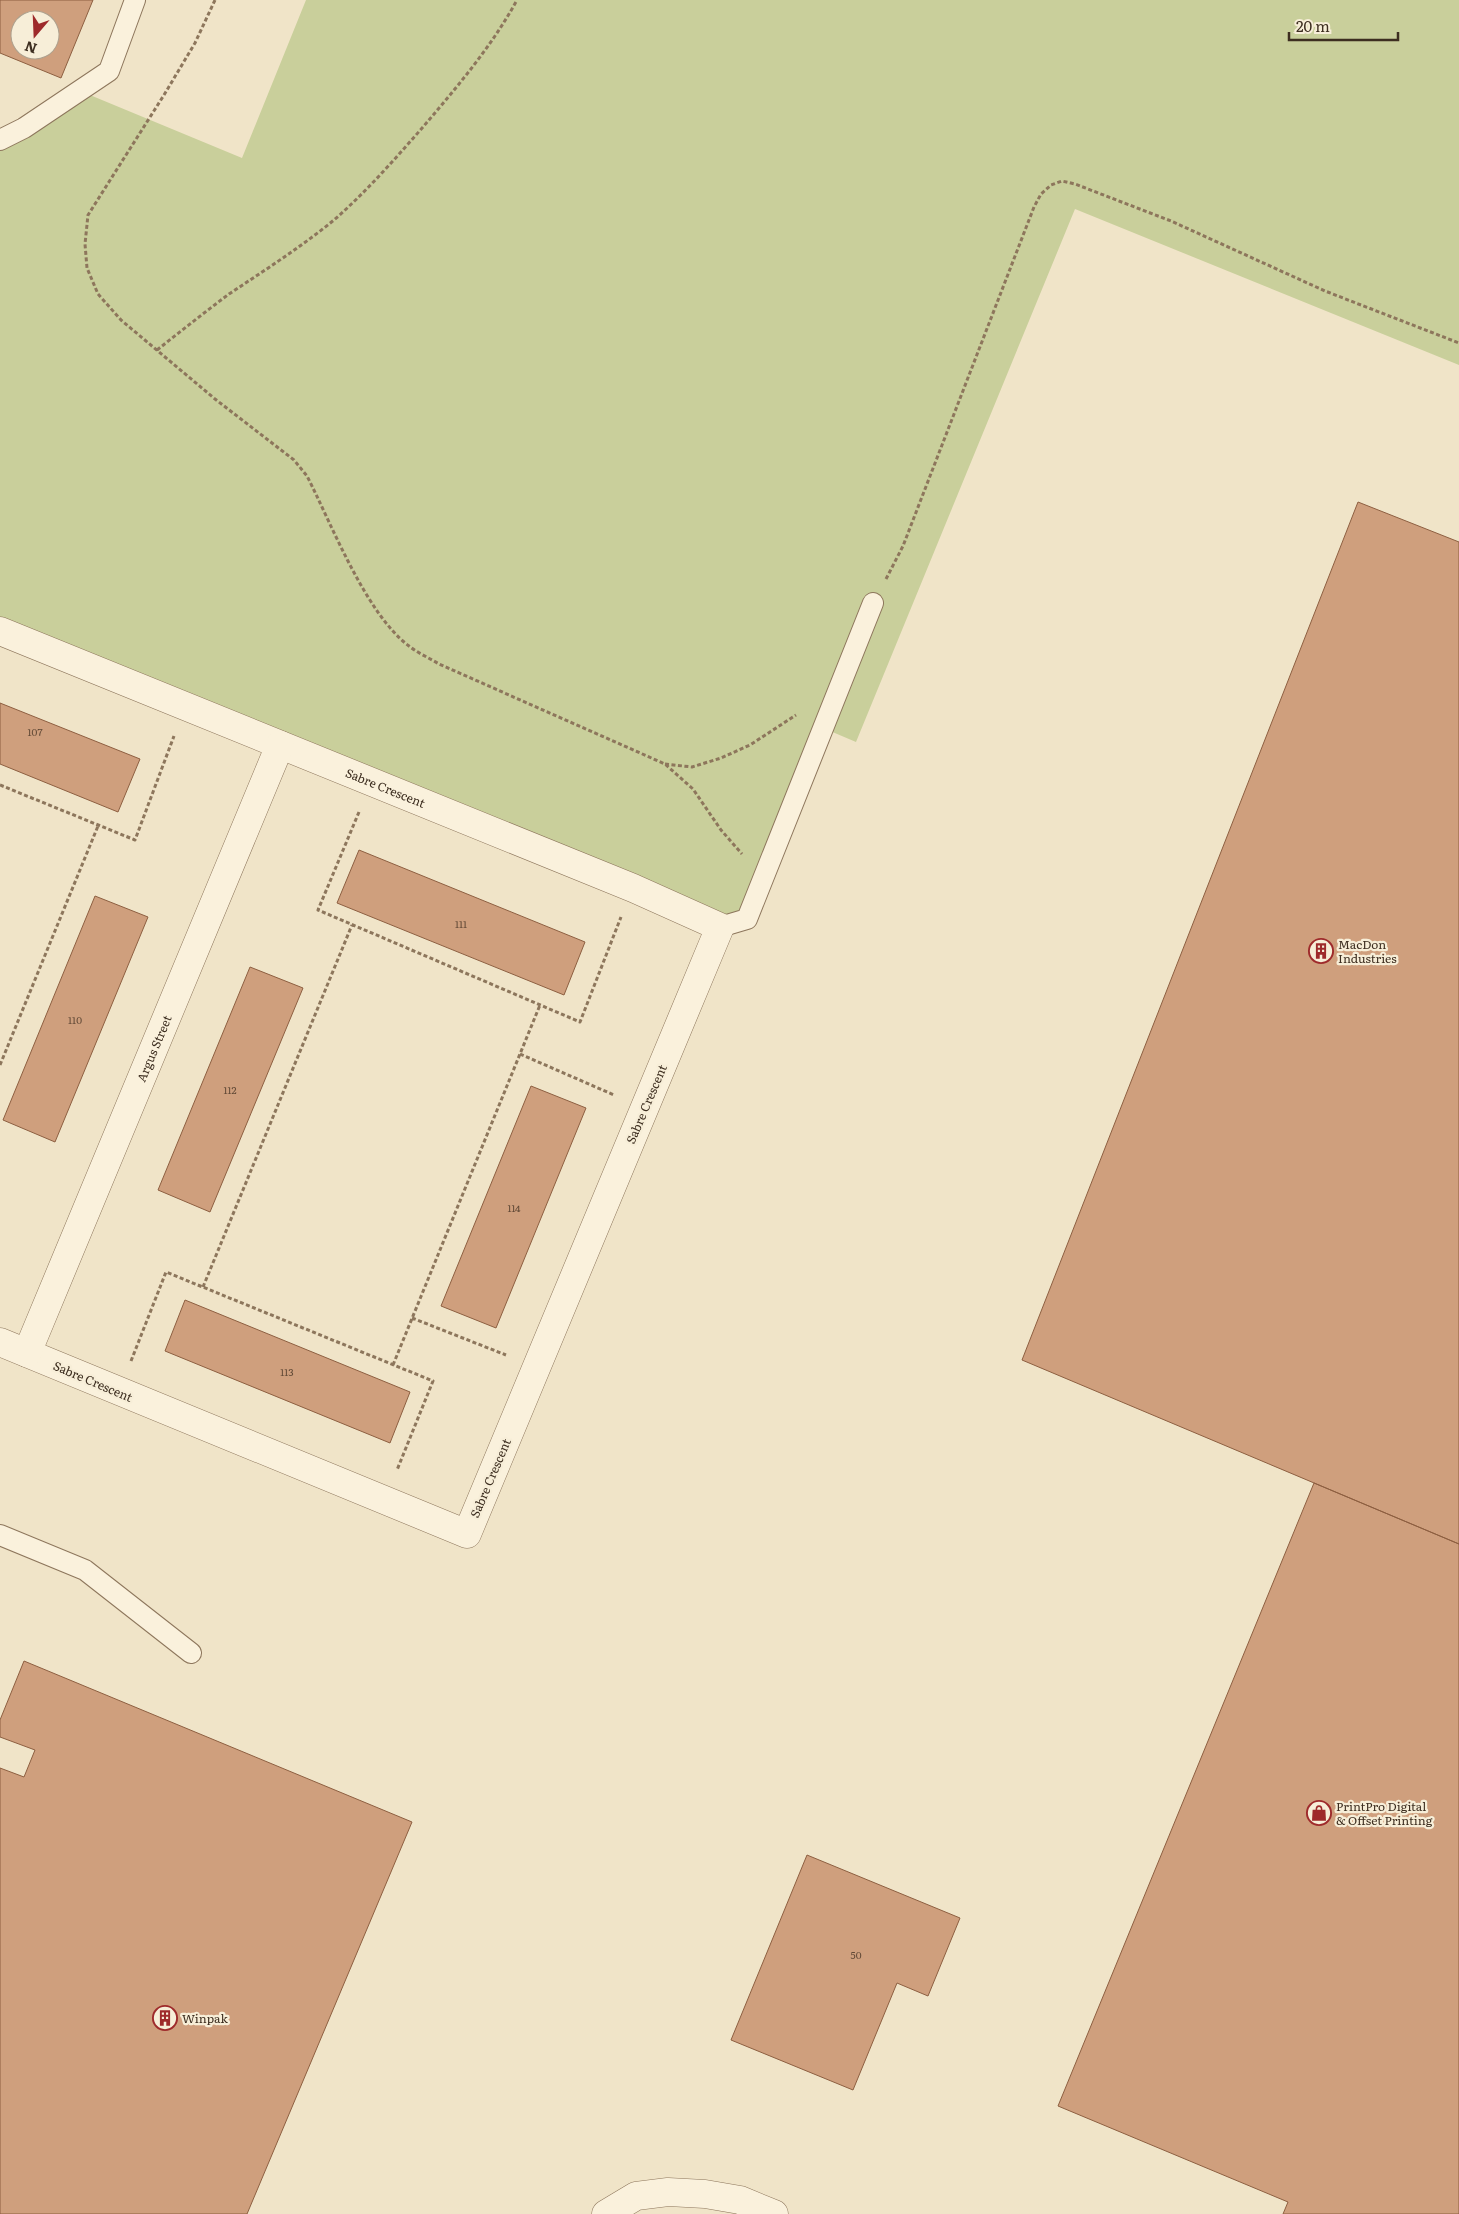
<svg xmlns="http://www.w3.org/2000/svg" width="1459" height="2214" font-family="Literata,serif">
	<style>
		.green { fill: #c9cf9b }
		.building { fill: #cf9f7d; stroke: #8d5f41; fill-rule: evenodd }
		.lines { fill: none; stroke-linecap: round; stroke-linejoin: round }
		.lane-casing { stroke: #8d765c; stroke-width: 22 }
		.street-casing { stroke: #8d765c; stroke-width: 29 }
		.path { stroke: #8d765c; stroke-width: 3; stroke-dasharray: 4 2.5; stroke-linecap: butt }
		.lane { stroke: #faf1dc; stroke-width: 20 }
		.street { stroke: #faf1dc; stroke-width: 28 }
		.labels { text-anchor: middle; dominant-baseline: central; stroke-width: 4.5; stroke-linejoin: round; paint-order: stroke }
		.number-label { font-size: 10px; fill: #624a37 }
		.street-label { font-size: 12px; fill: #3d2e20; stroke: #f7eed8 }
		.poi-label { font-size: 12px; fill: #3d2e20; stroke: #f7eed8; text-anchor: start }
	</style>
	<rect width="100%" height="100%" fill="#f0e4c8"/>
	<path class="green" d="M 306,0 L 1459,0 L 1459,365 L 1075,209 L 856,742 L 823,728 L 747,919 L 720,927 L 0,631 L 0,135 L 73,88 L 242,158 Z"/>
	<path class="building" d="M 0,0 L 93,0 L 61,78 L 0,53 ZM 20,20 L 50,20 L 50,50 L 20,50 Z
		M 1358,502 L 1459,542 L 1459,1544 L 1022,1360 Z
		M 0,703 L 140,759 L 118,812 L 0,764 Z
		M 359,850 L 585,942 L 564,995 L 337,903 Z
		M 95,896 L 148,917 L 55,1142 L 3,1120 Z
		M 250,967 L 303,988 L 210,1212 L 158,1190 Z
		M 531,1086 L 586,1108 L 496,1328 L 441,1306 Z
		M 185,1300 L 410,1392 L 390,1443 L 165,1351 Z
		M 1314,1483 L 1459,1544 L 1459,2214 L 1283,2214 L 1288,2202 L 1058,2106 Z
		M 24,1661 L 412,1822 L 247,2214 L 0,2214 L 0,1768 L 24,1777 L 35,1750 L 0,1737 L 0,1720 Z
		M 807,1855 L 960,1918 L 928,1996 L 897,1983 L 853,2090 L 731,2040 Z"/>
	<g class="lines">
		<defs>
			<path id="lane" d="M 0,140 L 24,128 L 109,71 L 135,0
				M 720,927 L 747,919 L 873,603
				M 0,1535 L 85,1570 L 191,1653"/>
			<g id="street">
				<path id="s1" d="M 0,631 L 633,888 L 720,927 L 467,1534 L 0,1342"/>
				<path id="s2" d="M 27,1353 L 280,745"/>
				<path d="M 606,2214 L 636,2196 L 668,2192 L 705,2194 L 740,2200 L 774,2214"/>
			</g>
		</defs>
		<use href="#lane" class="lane-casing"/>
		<use href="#street" class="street-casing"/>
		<path class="path" d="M 215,0 L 195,43 L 164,95 L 88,215 L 85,244 L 87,268 L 98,294 L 121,320 L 215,399 L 294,460 L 307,476 C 332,525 366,614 409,646 C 418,653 429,658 439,664 L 665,764 L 693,789 L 721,830 L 742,854
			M 157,350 C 181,331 205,312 229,294 C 265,270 301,247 334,220 C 366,192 395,159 423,127 C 457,87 492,46 517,0
			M 886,579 L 903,546 L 1034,207 L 1041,194 L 1051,185 L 1062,181 L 1075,184 L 1171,221 L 1325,291 L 1459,343
			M 665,764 L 692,767 L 721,758 L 750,745 L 796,715
			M 0,785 L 135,840 L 174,736
			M 359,812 L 318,910 L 580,1022 L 621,917
			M 520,1054 L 614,1095
			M 0,1065 L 98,826
			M 203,1287 L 352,925
			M 412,1318 L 506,1355
			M 131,1361 L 166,1272 L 433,1381 L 397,1470
			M 393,1365 L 540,1005"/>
		<use href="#lane" class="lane"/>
		<use href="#street" class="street"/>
	</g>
	<defs>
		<symbol id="building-ring" viewBox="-11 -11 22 22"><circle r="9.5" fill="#f7eed8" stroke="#9e2a2b" stroke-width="1.5"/><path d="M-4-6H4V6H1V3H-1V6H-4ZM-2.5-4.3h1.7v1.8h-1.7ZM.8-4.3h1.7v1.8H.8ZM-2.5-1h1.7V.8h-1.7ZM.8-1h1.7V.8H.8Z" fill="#9e2a2b"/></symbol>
		<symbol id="shop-ring" viewBox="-11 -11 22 22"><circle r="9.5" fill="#f7eed8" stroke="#9e2a2b" stroke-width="1.5"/><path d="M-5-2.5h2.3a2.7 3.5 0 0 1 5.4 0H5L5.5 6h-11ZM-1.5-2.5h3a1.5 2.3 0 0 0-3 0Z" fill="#9e2a2b"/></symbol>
	</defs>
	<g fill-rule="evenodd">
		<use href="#building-ring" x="1307" y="937" width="28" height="28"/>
		<use href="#shop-ring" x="1305" y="1799" width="28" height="28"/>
		<use href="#building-ring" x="151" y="2004" width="28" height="28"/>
	</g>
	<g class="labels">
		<g class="number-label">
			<text x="35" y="731">107</text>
			<text x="461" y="923">111</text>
			<text x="75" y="1019">110</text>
			<text x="230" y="1089">112</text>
			<text x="514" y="1207">114</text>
			<text x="287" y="1371">113</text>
			<text x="856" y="1954">50</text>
		</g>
		<g class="street-label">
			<text stroke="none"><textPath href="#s1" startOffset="416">Sabre Crescent</textPath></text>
			<text stroke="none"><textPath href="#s2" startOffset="330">Argus Street</textPath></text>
			<text transform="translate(646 1104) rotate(-67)">Sabre Crescent</text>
			<text transform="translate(93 1381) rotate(23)">Sabre Crescent</text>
			<text transform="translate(490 1478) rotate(-67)">Sabre Crescent</text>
		</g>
		<g class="poi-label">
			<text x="1338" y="944">MacDon<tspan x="1338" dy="14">Industries</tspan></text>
			<text x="1336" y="1806">PrintPro Digital<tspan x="1336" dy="14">&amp; Offset Printing</tspan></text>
			<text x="182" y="2018">Winpak</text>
		</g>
	</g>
	<g transform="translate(35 35) rotate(199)"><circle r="24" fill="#f7eed8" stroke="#ada18e"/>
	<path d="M0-4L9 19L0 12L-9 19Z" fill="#9e2a2b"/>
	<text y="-8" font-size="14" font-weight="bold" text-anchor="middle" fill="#3d2e20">N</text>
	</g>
	<path d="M1289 32v8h109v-8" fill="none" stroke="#3d2e20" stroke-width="2.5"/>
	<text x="1296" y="32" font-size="15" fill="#3d2e20" stroke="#f7eed8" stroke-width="4" paint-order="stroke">20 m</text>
</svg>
